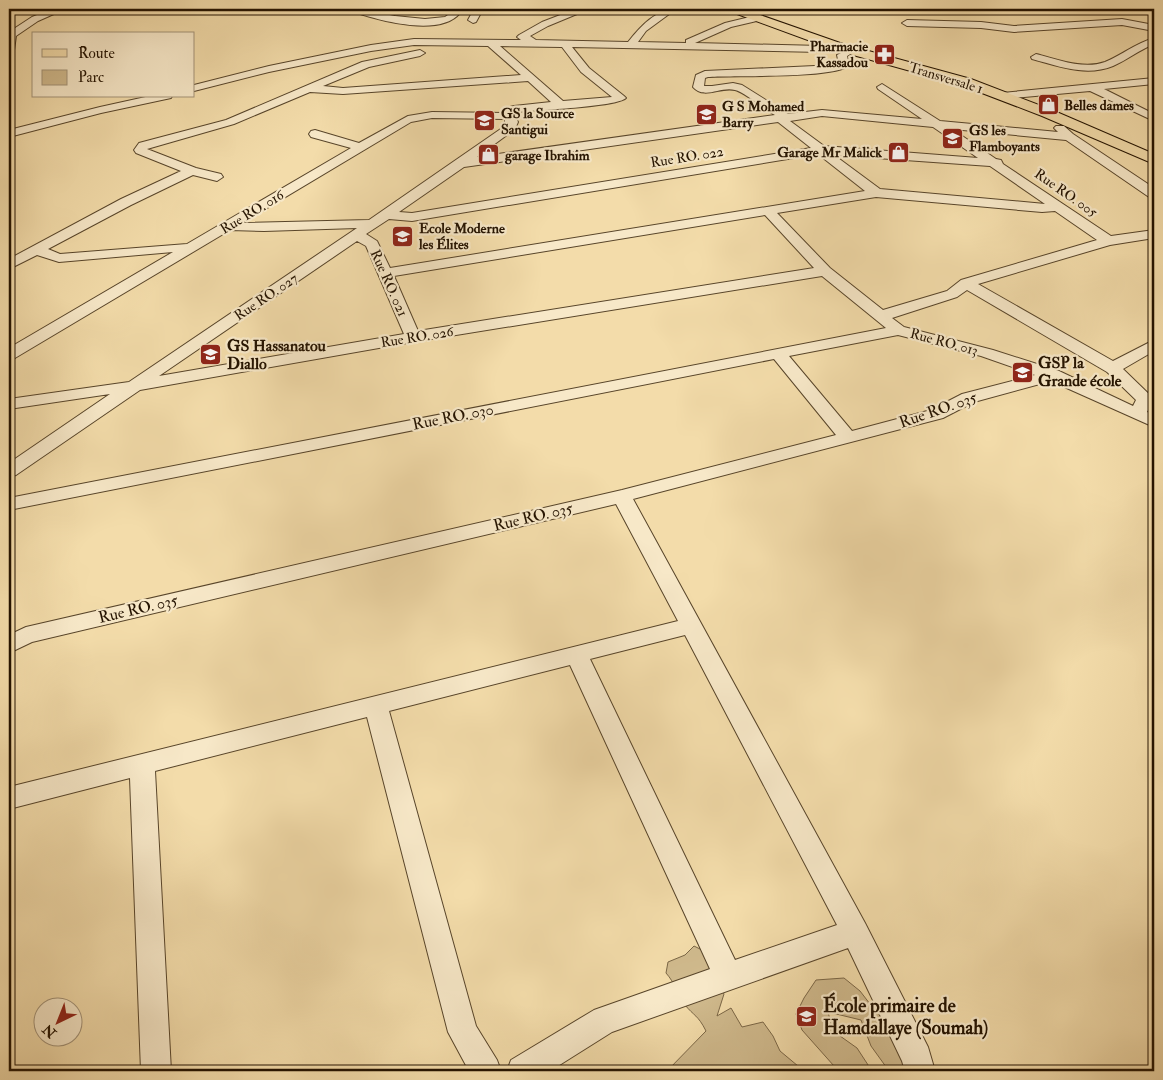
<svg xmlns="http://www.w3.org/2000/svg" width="1163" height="1080" font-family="'IM FELL Double Pica',serif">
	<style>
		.green { fill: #d0ba8d; stroke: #7a6646 }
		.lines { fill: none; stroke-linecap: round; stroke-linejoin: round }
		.minor-casing { stroke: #58452a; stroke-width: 2 }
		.major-casing { stroke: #241300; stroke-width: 2 }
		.minor { fill: #f7e8c8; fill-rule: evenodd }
		.major { fill: #f3dcaa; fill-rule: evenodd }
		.labels { text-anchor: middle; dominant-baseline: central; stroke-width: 4.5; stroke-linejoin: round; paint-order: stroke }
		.far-poi-label { font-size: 14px; font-weight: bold; fill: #241300; stroke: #f7e8c8; text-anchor: start }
		.far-street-label { font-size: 14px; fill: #241300; stroke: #f7e8c8 }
		.poi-label { font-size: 16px; font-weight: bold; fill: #241300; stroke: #f7e8c8; text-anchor: start }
		.street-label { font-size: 16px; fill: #241300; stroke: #f7e8c8 }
		.near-poi-label { font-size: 19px; font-weight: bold; fill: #241300; stroke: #f7e8c8; text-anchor: start }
	</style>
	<rect width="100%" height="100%" fill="#f3dcaa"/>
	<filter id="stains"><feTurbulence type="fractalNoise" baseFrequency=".004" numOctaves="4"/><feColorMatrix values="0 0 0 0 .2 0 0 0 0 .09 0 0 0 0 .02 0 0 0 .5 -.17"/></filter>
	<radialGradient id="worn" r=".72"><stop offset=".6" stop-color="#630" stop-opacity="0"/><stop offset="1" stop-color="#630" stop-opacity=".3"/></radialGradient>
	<path class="green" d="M 694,946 L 708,953 L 712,973 L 724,994 L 717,1016 L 731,1008 L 742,1027 L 763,1022 L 773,1036 L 780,1051 L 804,1071 L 667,1071 L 706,1031 C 698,1015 694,1016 685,1005 C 678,995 675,983 666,973 L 668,962 L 685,955 Z
		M 844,978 L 860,991 L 870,1004 L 884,1005 L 911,1059 L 921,1071 L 889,1071 L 871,1046 L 861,1020 L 828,1012 L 833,1031 L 857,1048 L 872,1071 L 859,1071 L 834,1066 L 802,1030 L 796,1014 L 804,998 L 816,980 Z"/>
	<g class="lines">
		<defs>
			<path id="minor" d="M 52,9 L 65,9 L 38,21 L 16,36 L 14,50 L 9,53 L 9,32 L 32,17 Z
				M 357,9 L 395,16 L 425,19 L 445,17 L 455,10 L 460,13 C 440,37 382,21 357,13 Z
				M 474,9 L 483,9 L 476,22 L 473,23 L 468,20 Z
				M 576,9 L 589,9 L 548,26 L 530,36 L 536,40 L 628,42 C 640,27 656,9 676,9 L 646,31 L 638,42 L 686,43 L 686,40 L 725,23 L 758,15 L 763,18 L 761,20 L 731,27 L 695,43 L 821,46 L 839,44 L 844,47 L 839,50 L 821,52 L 572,47 L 589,68 L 624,96 L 626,98 C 617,107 535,110 518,112 L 515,116 L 518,122 L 515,129 L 477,157 L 775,115 C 766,110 744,92 735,90 C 720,86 705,100 693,87 L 696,75 L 705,71 L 836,65 L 839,64 L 837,55 L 851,48 L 856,51 L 847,56 L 849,65 C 837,79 732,75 708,77 L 705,78 L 704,86 L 712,86 L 733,83 L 742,85 L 788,114 L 822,110 L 922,119 L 878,89 L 877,87 L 882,84 L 940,121 L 1058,132 L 1054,128 L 1056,126 L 1064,126 L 1073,134 L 1154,188 L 1154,198 L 1149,197 L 1066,140 L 952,129 L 996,159 L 1001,160 L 1003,164 L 1111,236 L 1154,230 L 1154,238 L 1110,245 L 978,284 L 1113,361 L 1154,340 L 1154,351 L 1123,369 L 1154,399 L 1147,412 L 1154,415 L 1154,427 L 1051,381 L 974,402 L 943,418 L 633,499 L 865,923 L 928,1047 L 935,1071 L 905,1071 L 902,1061 L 848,948 L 612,1032 L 550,1071 L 507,1071 L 511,1060 L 594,1010 L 710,969 L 570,665 L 389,711 L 476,1026 L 497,1060 L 501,1071 L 469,1071 L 448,1032 L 367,717 L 155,771 L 171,1071 L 141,1071 L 130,778 L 9,809 L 9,787 L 678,621 L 616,504 L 32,642 L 9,653 L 9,635 L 26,627 L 622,490 L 836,435 L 774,359 L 9,510 L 9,498 L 886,328 L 822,276 L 413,342 L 140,390 L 16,475 L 9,477 L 9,463 L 110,394 L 9,409 L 9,399 L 129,382 L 357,228 L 264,231 L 230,230 L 15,358 L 9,360 L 9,348 L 173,252 L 59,262 L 37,255 L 9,269 L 9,259 L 121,199 L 181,171 L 136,153 L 134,150 L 139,143 L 226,120 L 362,62 L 420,50 L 425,53 L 420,56 L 369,67 L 323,86 L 343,88 L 521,75 L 488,46 L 414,45 L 371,51 L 269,72 L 194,91 L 194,85 L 269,66 L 371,45 L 414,39 L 521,40 L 517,37 L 519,35 L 542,22 ZM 500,46 L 562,47 L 581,72 L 612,97 L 563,101 ZM 528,81 L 551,102 L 514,106 L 510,107 L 506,113 L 432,112 L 408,116 L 359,143 L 315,130 L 311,131 L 309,134 L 311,137 L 351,148 L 187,244 L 60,254 L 48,249 L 131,205 L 193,175 L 217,181 L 223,177 L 221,174 L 196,168 L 147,149 L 234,124 L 310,92 L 343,94 ZM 822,116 L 933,127 L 978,158 L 824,146 L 790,121 ZM 432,118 L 505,119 L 505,126 L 369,220 L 242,223 L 411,122 ZM 778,122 L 811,148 L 412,213 L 399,212 L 464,167 ZM 818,154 L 865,191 L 390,268 L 377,241 L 366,234 L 389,219 L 412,221 ZM 834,155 L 990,166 L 1045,204 L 880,189 ZM 876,197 L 1042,212 L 1055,211 L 1097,240 L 961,280 L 947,291 L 883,310 L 830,268 L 777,213 ZM 765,215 L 814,268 L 418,331 L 394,276 ZM 357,241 L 366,246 L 404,334 L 159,376 ZM 967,290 L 1107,372 L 1136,400 L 1133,406 L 1059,371 L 993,350 L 904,327 L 892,318 L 957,297 ZM 898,335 L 981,356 L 1035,375 L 962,394 L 931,410 L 852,431 L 789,356 ZM 685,635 L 837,925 L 735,960 L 590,659 Z
				M 1122,19 L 1154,25 L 1154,31 L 1122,25 L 1014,32 L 981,28 L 907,26 L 902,23 L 907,20 L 981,22 L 1014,26 Z
				M 1154,38 L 1154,44 C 1139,50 1127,60 1113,66 C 1086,77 1058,66 1032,59 L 1031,57 L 1036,54 C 1057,59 1083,70 1105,62 C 1122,55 1136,43 1154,38 Z
				M 1154,78 L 1154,84 L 1104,89 L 1154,114 L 1154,121 L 1090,91 L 1002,99 L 996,96 L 1002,93 Z
				M 150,96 L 172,96 L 171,98 L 101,113 L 9,137 L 9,130 L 100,107 Z"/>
			<path id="major" d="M 727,9 L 743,9 L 843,44 L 971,79 L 1052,110 L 1154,154 L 1154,164 L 1042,116 L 961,85 L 835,50 L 729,11 Z"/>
		</defs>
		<use href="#minor" class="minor-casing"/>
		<use href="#major" class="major-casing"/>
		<use href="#minor" class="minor"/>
		<use href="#major" class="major"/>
	</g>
	<defs>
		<symbol id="pharmacy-square" viewBox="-11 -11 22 22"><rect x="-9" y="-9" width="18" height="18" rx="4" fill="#8f2418" stroke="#f7e8c8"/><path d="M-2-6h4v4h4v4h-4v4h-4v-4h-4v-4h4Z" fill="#fff"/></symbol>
		<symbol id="shop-square" viewBox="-11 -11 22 22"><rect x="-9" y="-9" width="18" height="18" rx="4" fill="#8f2418" stroke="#f7e8c8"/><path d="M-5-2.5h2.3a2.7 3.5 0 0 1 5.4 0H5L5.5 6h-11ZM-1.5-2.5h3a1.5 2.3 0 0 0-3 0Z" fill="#fff"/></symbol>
		<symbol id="school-square" viewBox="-11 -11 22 22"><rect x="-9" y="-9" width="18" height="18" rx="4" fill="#8f2418" stroke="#f7e8c8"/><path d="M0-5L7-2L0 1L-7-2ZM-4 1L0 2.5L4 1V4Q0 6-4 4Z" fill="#fff"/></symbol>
	</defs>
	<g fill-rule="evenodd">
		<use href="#pharmacy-square" x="872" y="42" width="25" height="25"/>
		<use href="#shop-square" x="1036" y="92" width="25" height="25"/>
		<use href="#school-square" x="694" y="102" width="25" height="25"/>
		<use href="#school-square" x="472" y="108" width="25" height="25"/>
		<use href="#school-square" x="940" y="126" width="25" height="25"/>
		<use href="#shop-square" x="886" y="140" width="25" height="25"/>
		<use href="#shop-square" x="476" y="142" width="25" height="25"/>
		<use href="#school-square" x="390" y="224" width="25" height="25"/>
		<use href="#school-square" x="198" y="342" width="25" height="25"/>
		<use href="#school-square" x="1010" y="360" width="25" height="25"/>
		<use href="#school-square" x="794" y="1004" width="25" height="25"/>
	</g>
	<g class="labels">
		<g class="far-poi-label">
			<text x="868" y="46" text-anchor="end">Pharmacie<tspan x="868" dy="16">Kassadou</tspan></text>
			<text x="1064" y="105">Belles dames</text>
			<text x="722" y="106">G S Mohamed<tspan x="722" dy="16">Barry</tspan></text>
			<text x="501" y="113">GS la Source<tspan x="501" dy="16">Santigui</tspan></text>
			<text x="969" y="130">GS les<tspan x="969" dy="16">Flamboyants</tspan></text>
			<text x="882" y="152" text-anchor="end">Garage Mr Malick</text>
			<text x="505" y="155">garage Ibrahim</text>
			<text x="419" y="228">Ecole Moderne<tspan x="419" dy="16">les Élites</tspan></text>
		</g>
		<g class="far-street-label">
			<text transform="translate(946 78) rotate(17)">Transversale 1</text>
			<text transform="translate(687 157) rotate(-9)">Rue RO. 022</text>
			<text transform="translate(1066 193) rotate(35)">Rue RO. 005</text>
			<text transform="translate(252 212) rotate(-31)">Rue RO. 016</text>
			<text transform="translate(389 283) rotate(66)">Rue RO. 021</text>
			<text transform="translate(266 297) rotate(-34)">Rue RO. 027</text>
			<text transform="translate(417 337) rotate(-9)">Rue RO. 026</text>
			<text transform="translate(944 342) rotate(15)">Rue RO. 013</text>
		</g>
		<g class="poi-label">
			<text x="227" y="346">GS Hassanatou<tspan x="227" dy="18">Diallo</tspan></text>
			<text x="1038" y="363">GSP la<tspan x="1038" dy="18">Grande école</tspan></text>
		</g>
		<g class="street-label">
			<text transform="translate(938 410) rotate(-19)">Rue RO. 035</text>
			<text transform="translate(453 417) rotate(-11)">Rue RO. 030</text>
			<text transform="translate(533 517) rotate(-13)">Rue RO. 035</text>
			<text transform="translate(138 609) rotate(-13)">Rue RO. 035</text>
		</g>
		<g class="near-poi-label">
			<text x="823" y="1006">École primaire de<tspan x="823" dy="22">Hamdallaye (Soumah)</tspan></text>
		</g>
	</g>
	<rect width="1163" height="1080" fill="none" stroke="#f3dcaa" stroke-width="30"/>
	<rect x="10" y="10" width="1143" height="1060" fill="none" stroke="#241300" stroke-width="2.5"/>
	<rect x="15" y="15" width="1133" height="1050" fill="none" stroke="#241300"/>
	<rect x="32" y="32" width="162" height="65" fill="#f7e8c8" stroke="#a39378"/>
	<rect x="42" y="49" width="25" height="8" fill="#f3dcaa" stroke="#a39378"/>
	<text x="78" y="58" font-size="15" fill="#241300">Route</text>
	<rect x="42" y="70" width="25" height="15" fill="#d0ba8d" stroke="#a39378"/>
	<text x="78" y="82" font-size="15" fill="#241300">Parc</text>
	<g transform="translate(58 1022) rotate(223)"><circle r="24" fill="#f7e8c8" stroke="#a39378"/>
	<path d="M0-4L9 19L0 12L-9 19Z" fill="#8f2418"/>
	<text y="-8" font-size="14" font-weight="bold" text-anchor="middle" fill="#241300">N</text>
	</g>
	<rect width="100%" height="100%" filter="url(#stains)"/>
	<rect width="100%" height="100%" fill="url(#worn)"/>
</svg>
